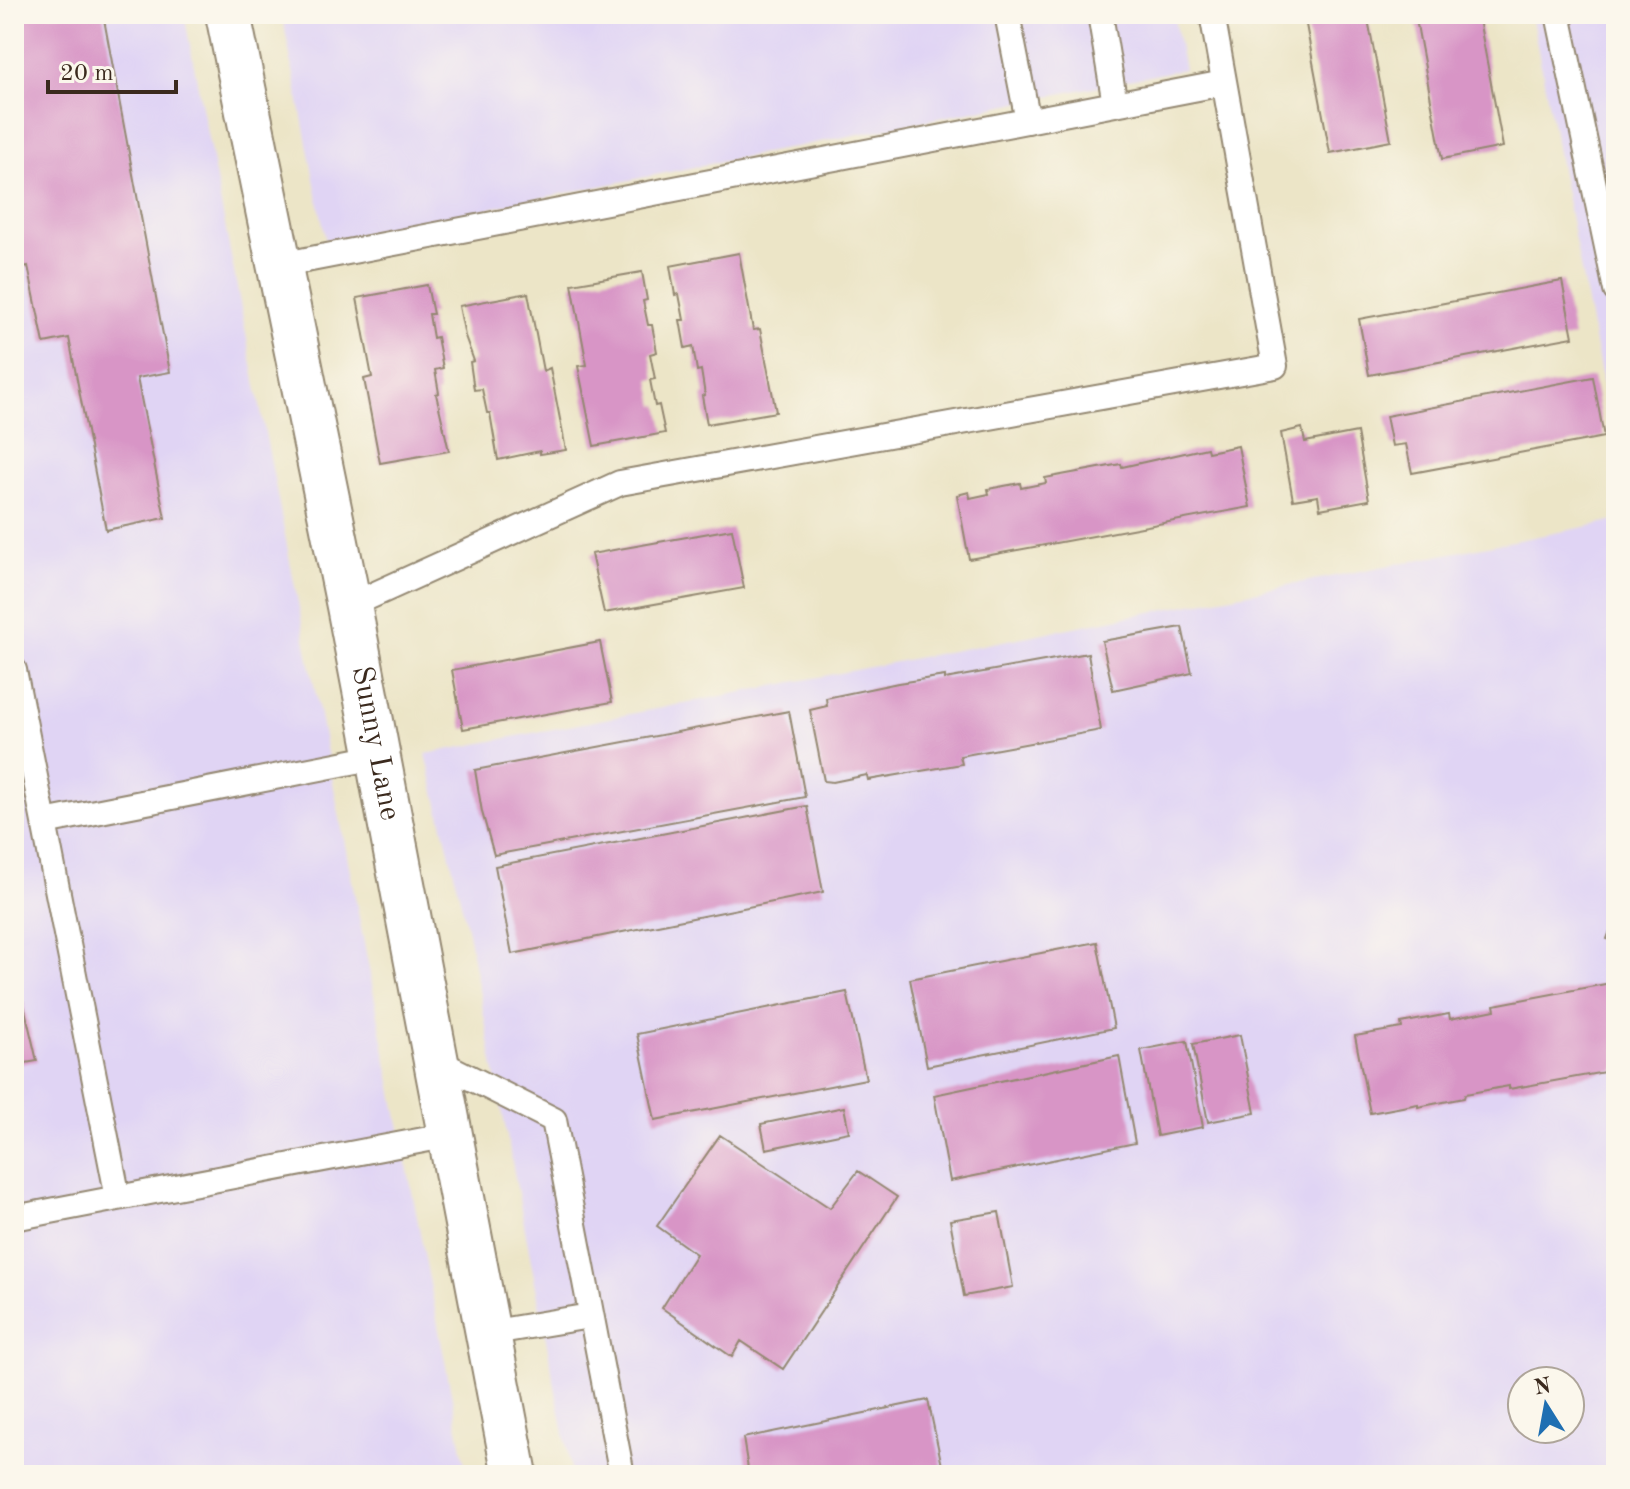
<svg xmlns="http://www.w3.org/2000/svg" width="1630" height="1489" font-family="'Old Standard TT',serif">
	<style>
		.built { fill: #e0d4f4; fill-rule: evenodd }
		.building { fill: #d895c6 }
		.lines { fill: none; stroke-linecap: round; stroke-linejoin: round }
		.service-casing { stroke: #948872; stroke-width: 28 }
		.tertiary-casing { stroke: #948872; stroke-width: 48 }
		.service { stroke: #fff; stroke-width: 24 }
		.tertiary { stroke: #fff; stroke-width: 44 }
		.labels { text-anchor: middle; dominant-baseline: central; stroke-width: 6; stroke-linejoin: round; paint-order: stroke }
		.street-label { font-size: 30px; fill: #3b2a1e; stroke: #fbf7ec }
	</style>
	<rect width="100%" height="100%" fill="#fbf7ec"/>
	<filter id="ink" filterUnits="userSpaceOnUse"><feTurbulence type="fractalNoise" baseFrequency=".0125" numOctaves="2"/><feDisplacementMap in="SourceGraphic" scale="16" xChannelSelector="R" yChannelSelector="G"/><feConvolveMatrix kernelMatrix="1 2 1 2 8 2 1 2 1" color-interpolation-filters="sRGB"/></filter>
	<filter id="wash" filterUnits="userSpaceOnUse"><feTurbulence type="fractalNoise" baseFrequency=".006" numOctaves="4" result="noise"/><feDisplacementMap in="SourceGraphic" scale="32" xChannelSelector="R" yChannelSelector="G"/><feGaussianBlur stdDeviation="1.8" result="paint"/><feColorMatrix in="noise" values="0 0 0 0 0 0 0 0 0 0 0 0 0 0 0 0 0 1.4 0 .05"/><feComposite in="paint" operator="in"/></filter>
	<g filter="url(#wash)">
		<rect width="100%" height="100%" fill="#ece5c7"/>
		<path class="built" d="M 14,14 L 184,14 L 467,1475 L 14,1475 Z
			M 282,14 L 1173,14 L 1184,69 L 326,241 Z
			M 1531,14 L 1616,14 L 1616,451 Z
			M 1616,521 L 1616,1475 L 572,1475 L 468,932 L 426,754 ZM 1522,1381 L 1570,1381 L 1570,1429 L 1522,1429 Z"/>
		<g id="blocks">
			<path class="building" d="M 14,14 L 103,14 L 170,372 L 137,378 L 165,518 L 106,530 L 69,338 L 44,343 L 28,266 L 14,269 Z
				M 1304,14 L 1367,14 L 1391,141 L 1330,153 Z
				M 1415,14 L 1478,14 L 1503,147 L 1442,159 Z
				M 739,253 L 753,330 L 760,329 L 776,412 L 707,424 L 702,396 L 705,395 L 701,370 L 697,371 L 693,346 L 685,348 L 680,320 L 684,320 L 679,294 L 675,295 L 670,266 Z
				M 642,272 L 647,300 L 643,301 L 648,325 L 652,325 L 657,352 L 650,354 L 655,379 L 650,380 L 655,406 L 659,405 L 665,433 L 594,446 L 578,366 L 587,365 L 572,284 Z
				M 1562,281 L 1573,337 L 1369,375 L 1359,319 Z
				M 427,285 L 433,314 L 429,314 L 433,338 L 437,337 L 443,368 L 435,370 L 439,393 L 436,394 L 449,451 L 380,463 L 364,379 L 372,377 L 357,298 Z
				M 528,293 L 543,371 L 550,368 L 566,450 L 540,454 L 540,451 L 498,460 L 490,413 L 487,413 L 482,389 L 474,390 L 470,362 L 474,361 L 465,336 L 459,306 Z
				M 1593,377 L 1604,437 L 1412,473 L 1406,444 L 1392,446 L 1386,416 Z
				M 1302,428 L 1305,442 L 1357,432 L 1369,500 L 1320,509 L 1318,496 L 1293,500 L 1281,433 Z
				M 1238,446 L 1250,507 L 969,559 L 957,495 L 969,492 L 970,498 L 989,494 L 988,489 L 1020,483 L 1021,488 L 1046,483 L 1045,478 L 1121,464 L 1122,467 L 1207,448 L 1208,452 Z
				M 732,529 L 744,588 L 604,613 L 591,554 Z
				M 1182,627 L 1192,673 L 1113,690 L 1102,641 Z
				M 600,642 L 612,702 L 463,729 L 452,670 Z
				M 1088,653 L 1101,730 L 960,756 L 962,764 L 868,780 L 867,775 L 833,782 L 824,781 L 810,710 L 827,706 L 826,698 L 898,683 L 945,676 L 945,679 Z
				M 789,711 L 805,797 L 494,855 L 482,812 L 475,770 Z
				M 807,806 L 823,892 L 512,954 L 495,866 Z
				M 1616,915 L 1616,942 L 1607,939 Z
				M 1097,942 L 1114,1028 L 927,1066 L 910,979 Z
				M 14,963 L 37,1061 L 14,1065 Z
				M 1616,982 L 1616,1070 L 1509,1089 L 1509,1086 L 1465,1094 L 1464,1098 L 1418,1107 L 1418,1104 L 1370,1113 L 1355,1036 L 1402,1028 L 1401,1023 L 1449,1014 L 1450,1019 L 1495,1010 L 1494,1005 Z
				M 847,992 L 866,1079 L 655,1120 L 637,1034 Z
				M 1240,1035 L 1255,1113 L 1208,1122 L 1193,1044 Z
				M 1187,1041 L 1203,1127 L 1157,1136 L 1141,1050 Z
				M 1119,1056 L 1135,1143 L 950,1181 L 934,1095 Z
				M 844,1107 L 849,1132 L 766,1149 L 761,1124 Z
				M 720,1135 L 830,1208 L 858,1171 L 897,1197 L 783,1369 L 741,1341 L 732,1357 L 662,1308 L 696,1254 L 657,1226 Z
				M 999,1212 L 1013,1287 L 964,1296 L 950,1220 Z
				M 928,1400 L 944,1475 L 749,1475 L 743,1438 Z"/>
		</g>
	</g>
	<g filter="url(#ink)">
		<use href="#blocks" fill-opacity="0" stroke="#948872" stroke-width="2"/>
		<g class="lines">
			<defs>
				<path id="service" d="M 1007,14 L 1028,121
					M 1100,14 L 1115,104
					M 1558,14 L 1616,290
					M 280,265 L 1224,83
					M 349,606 L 620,483 L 1275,366 L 1212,14
					M 14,670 L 118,1198 L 450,1135
					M 44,822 L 377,757
					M 435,1060 L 554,1120 L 622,1475
					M 14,1218 L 118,1198
					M 488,1333 L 590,1316"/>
				<g id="tertiary">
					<path id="s1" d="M 228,14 L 349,606 L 515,1475"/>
				</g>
			</defs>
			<use href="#service" class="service-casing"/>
			<use href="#tertiary" class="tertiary-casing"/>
			<use href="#service" class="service"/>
			<use href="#tertiary" class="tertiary"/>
		</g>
	</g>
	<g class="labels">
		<g class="street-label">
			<text stroke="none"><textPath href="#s1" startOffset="744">Sunny Lane</textPath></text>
		</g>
	</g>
	<rect width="1630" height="1489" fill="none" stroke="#fbf7ec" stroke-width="48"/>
	<g transform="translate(1546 1405) rotate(349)"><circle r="38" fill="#fbf7ec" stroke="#aea59a" stroke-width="2"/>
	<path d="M0-6L14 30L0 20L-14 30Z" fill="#1f6fb2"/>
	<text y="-12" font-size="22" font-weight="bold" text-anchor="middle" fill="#3b2a1e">N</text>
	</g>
	<path d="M48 80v12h128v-12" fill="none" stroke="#3b2a1e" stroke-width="4"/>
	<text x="60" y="80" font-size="24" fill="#3b2a1e" stroke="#fbf7ec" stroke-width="6" paint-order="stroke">20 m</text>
</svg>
